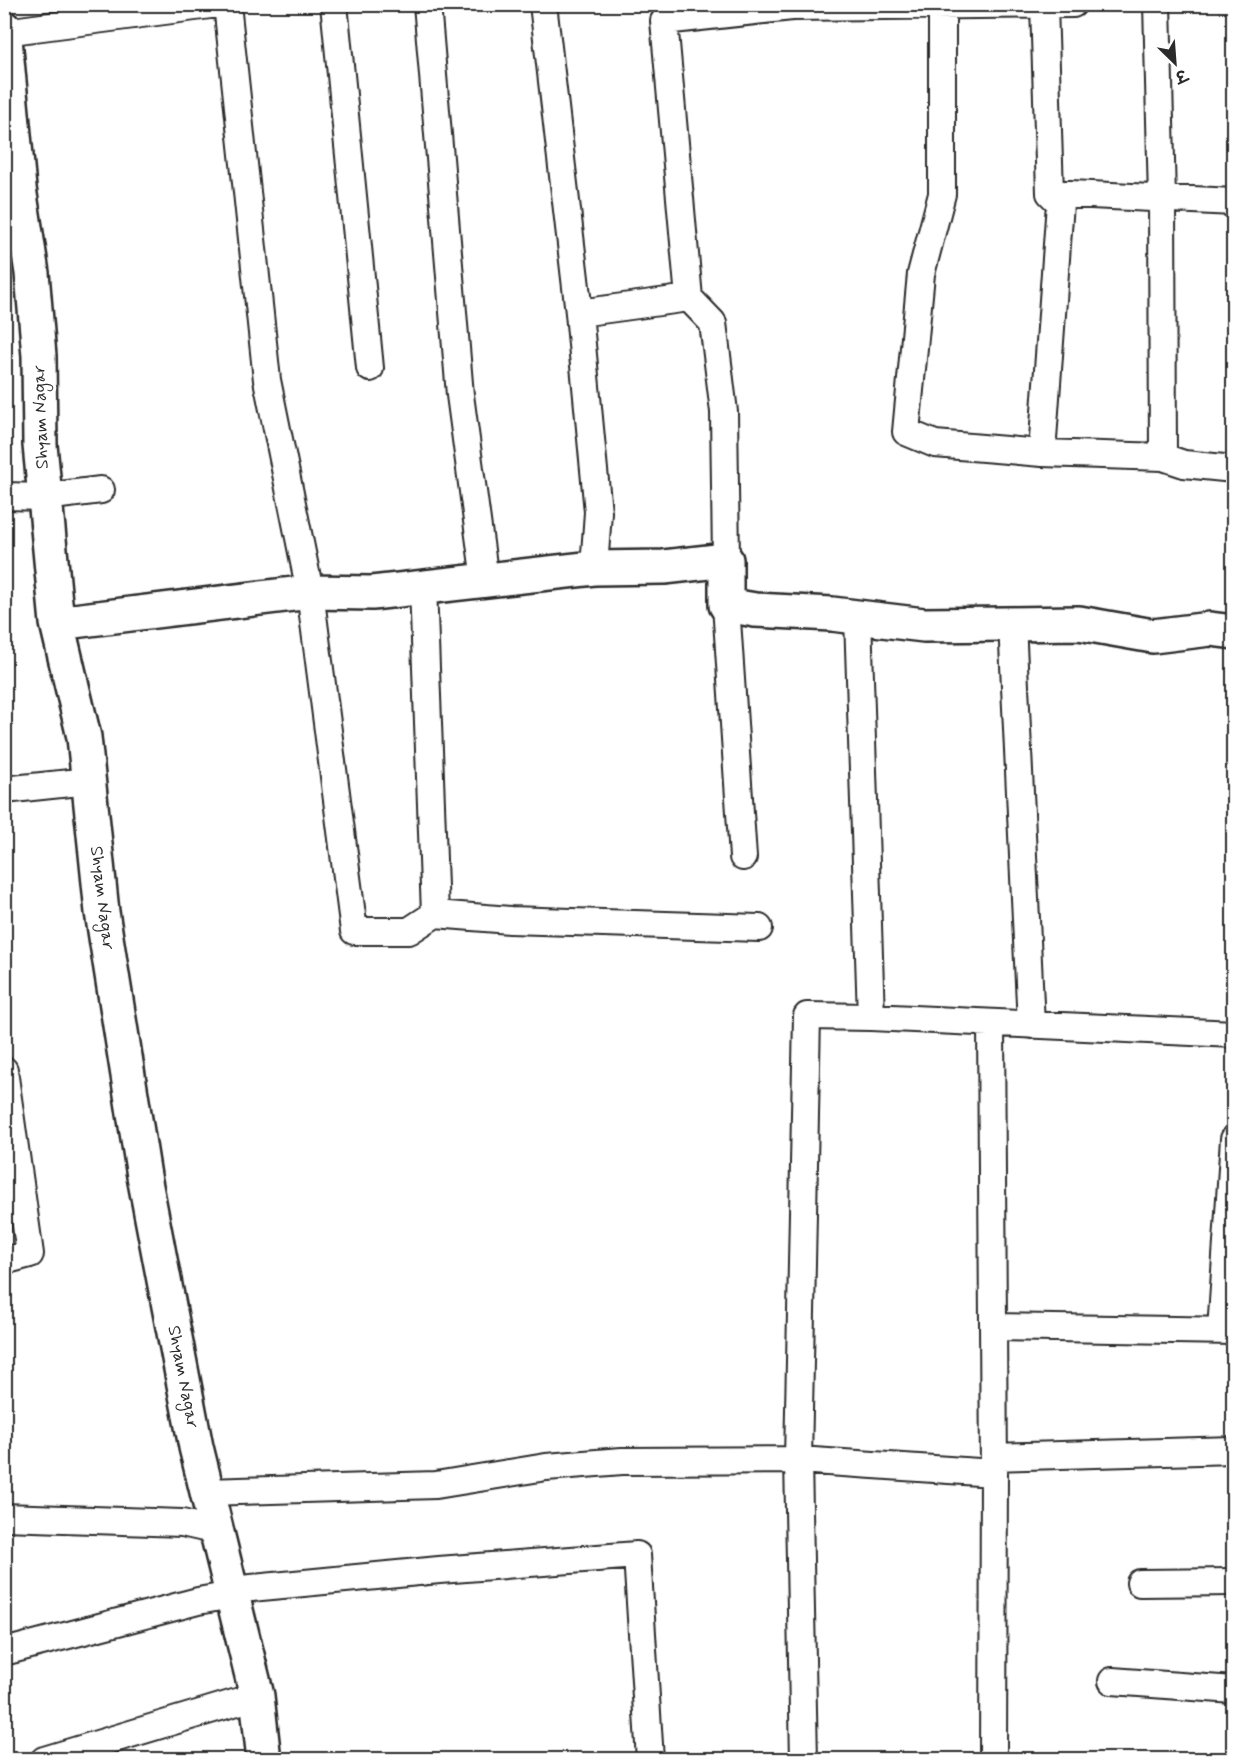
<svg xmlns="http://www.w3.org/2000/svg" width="1238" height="1764" font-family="Mynerve,'Playpen Sans Deva',sans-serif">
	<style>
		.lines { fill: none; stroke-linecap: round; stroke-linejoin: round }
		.minor-casing { stroke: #2b2b2b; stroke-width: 30 }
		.tertiary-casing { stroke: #2b2b2b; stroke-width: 38 }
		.minor { stroke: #fff; stroke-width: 26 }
		.tertiary { stroke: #fff; stroke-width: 33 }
		.labels { text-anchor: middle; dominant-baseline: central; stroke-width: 6; stroke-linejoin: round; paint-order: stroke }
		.street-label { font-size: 18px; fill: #2b2b2b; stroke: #fff }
	</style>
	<rect width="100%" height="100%" fill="#fff"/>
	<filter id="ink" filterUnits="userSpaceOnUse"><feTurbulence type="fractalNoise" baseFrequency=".0167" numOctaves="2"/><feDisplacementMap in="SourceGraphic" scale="12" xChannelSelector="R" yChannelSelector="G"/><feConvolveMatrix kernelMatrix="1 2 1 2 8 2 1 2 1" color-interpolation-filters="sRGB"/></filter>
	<g filter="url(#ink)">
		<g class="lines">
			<defs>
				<path id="minor" d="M 227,4 L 267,380 L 310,592 L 354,931 L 409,931 L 435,914 L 510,920 L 759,928
					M 334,4 L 370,368
					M 427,4 L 460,395 L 485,580
					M 543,4 L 579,313 L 689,298 L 664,21 L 792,7
					M 792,4 L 792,7 L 1073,4
					M 1157,4 L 1162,199 L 1163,457
					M 1044,5 L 1050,193 L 1234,202
					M 942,6 L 942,194 L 921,274 L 906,432 L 935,444 L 1042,453 L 1163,457 L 1184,464 L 1234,469
					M 4,32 L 218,4
					M 689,298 L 713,323 L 724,412 L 726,560
					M 579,313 L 598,512 L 594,568
					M 1042,453 L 1060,203 L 1050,193
					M 4,496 L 44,497 L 101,490
					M 423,586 L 435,914
					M 726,605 L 743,857
					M 858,617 L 871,1017 L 1234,1034
					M 1012,623 L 1031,1025
					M 4,790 L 89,781
					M 871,1017 L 807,1016 L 798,1460 L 994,1473 L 991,1023
					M 4,1070 L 30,1254 L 4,1261
					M 993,1327 L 1234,1331
					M 1221,1331 L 1234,1139
					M 994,1457 L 1234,1450
					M 207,1492 L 436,1485 L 546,1467 L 622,1461 L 798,1460 L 804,1760
					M 4,1517 L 182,1523 L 217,1531
					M 1140,1583 L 1234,1582
					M 231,1590 L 439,1570 L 637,1555 L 650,1760
					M 4,1652 L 198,1601 L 232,1595
					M 1112,1681 L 1234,1690
					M 44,1760 L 257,1696
					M 993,1760 L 994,1473"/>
				<path id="tertiary" d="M 4,28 L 19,188 L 32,273 L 39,356 L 40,445 L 57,623 L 84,737 L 102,912 L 144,1176 L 196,1447 L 257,1696 L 264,1760
					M 57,623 L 310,592 L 372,593 L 594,568 L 664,567 L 726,560 L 726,605 L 755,610 L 832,614 L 924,625 L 1079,623 L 1153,636 L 1210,629 L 1234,632"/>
			</defs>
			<use href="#minor" class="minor-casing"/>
			<use href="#tertiary" class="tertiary-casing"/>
			<use href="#minor" class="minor"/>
			<use href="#tertiary" class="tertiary"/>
		</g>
	</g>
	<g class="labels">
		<g class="street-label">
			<text transform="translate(41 417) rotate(-92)">Shyam Nagar</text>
			<text transform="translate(102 898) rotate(83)">Shyam Nagar</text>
			<text transform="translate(183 1377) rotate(79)">Shyam Nagar</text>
		</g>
	</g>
	<rect width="1238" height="1764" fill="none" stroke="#fff" stroke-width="24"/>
	<rect x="12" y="12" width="1214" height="1740" fill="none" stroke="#2b2b2b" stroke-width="2" filter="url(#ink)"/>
	<g transform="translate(1175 63) rotate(155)" stroke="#ffffff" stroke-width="4.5" paint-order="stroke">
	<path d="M0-4.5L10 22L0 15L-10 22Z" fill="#2b2b2b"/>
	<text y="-9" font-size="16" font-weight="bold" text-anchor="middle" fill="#2b2b2b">उ</text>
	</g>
</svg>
